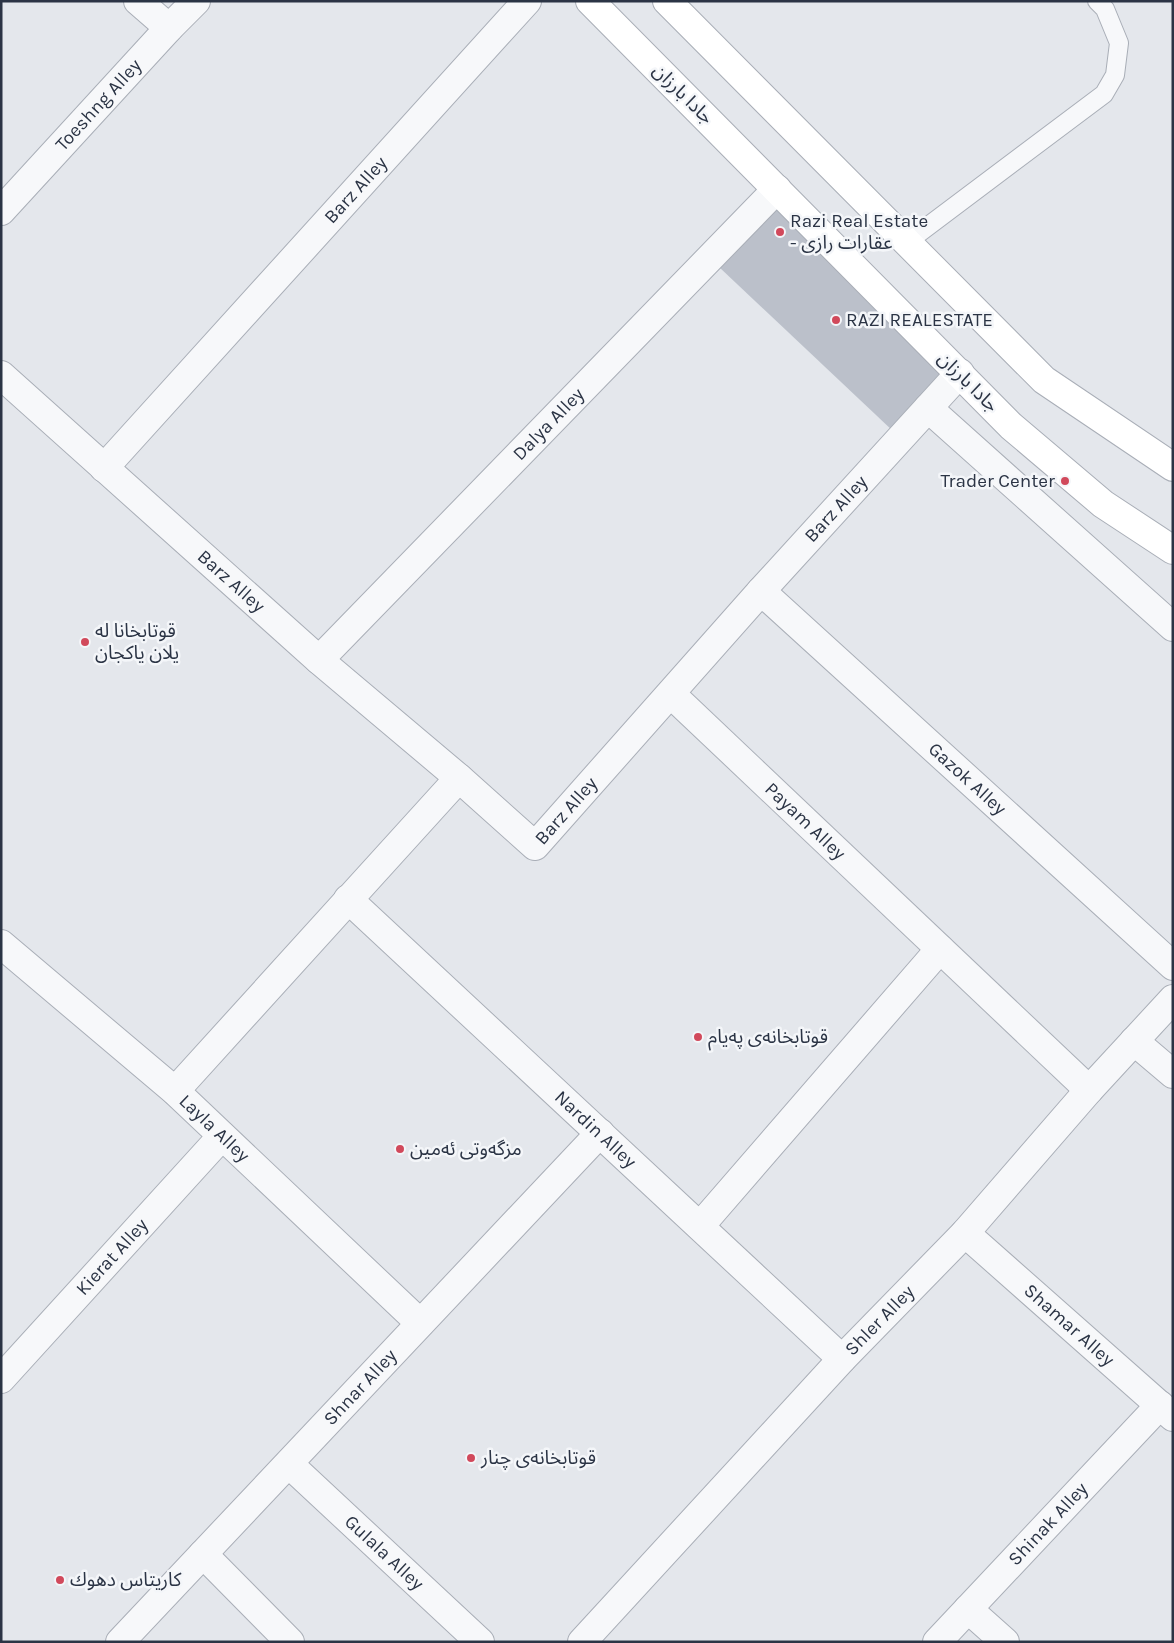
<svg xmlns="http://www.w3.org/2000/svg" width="1174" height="1643" font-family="Karla,'Noto Sans Arabic',sans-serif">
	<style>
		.building { fill: #bbc0ca }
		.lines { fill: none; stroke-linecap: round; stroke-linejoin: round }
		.service-casing { stroke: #a9aeb7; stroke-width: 20 }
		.minor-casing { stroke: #a9aeb7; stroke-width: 30 }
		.secondary-casing { stroke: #a9aeb7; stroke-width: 30 }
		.service { stroke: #f7f8fa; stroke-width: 18 }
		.minor { stroke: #f7f8fa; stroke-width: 28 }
		.secondary { stroke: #fff; stroke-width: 28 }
		.poi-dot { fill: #d1495b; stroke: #f4f6f9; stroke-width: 2 }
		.labels { text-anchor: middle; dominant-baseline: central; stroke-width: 5; stroke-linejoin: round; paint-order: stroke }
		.street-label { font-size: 19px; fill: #2b3445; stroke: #f4f6f9 }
		.poi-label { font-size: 19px; fill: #2b3445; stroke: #f4f6f9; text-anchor: start }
	</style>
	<rect width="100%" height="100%" fill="#e4e7ec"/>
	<path class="building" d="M 774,200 L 952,373 L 894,432 L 719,267 Z"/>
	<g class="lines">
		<defs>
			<path id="service" d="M 907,242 L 1104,94 L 1115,75 L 1119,43 L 1105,9 L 1097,1"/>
			<g id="minor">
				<path d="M 138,1 L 169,28"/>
				<path id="s1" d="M 1,211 L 169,28 L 196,1"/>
				<path id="s2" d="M 1,375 L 319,660 L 459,778 L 535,846 L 761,591 L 960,373"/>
				<path d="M 928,408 L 1173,627"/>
				<path id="s3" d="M 104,468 L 527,1"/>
				<path id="s4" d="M 761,591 L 1173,966"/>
				<path id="s5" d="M 319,660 L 777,189"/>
				<path id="s6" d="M 671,694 L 1089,1090"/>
				<path id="s7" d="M 348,899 L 842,1359"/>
				<path id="s8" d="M 1,944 L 175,1091 L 420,1323"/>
				<path d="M 1134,1041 L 1173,1074"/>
				<path d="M 175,1091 L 459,778"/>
				<path d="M 700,1226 L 940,949"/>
				<path id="s9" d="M 965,1233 L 1173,1417"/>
				<path id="s10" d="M 1,1379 L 222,1136"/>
				<path id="s11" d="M 289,1464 L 480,1642"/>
				<path d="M 203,1554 L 290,1642"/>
				<path d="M 968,1609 L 1005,1642"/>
				<path id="s12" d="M 120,1642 L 600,1133"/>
				<path id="s13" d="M 582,1642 L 842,1359 L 965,1233 L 1089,1090 L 1173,999"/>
				<path id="s14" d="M 937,1642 L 1160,1405"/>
			</g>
			<path id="secondary" d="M 590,1 L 1011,426 L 1103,504 L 1173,550
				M 667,1 L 1044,380 L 1173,467"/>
		</defs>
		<use href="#service" class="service-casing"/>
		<use href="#minor" class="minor-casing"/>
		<use href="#secondary" class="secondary-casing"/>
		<use href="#service" class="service"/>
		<use href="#minor" class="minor"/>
		<use href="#secondary" class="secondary"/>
	</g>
	<g class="poi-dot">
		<circle cx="780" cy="232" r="5"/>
		<circle cx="836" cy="320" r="5"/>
		<circle cx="1065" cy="481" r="5"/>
		<circle cx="85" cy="642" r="5"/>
		<circle cx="698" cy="1037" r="5"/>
		<circle cx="400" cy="1149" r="5"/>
		<circle cx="471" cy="1458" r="5"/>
		<circle cx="60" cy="1580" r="5"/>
	</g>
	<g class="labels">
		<g class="street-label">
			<text transform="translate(683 94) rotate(45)">جادا بارزان</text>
			<text stroke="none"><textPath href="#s1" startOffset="144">Toeshng Alley</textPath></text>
			<text stroke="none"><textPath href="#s3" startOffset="375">Barz Alley</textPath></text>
			<text transform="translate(968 382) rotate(45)">جادا بارزان</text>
			<text stroke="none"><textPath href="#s5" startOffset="329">Dalya Alley</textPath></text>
			<text stroke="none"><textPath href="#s2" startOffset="1164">Barz Alley</textPath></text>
			<text stroke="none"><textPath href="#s2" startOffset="309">Barz Alley</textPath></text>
			<text stroke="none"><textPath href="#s4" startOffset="279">Gazok Alley</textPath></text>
			<text stroke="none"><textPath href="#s2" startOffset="759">Barz Alley</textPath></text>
			<text stroke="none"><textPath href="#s6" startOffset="185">Payam Alley</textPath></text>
			<text stroke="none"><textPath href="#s8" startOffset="282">Layla Alley</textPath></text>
			<text stroke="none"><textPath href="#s7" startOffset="338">Nardin Alley</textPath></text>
			<text stroke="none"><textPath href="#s10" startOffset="165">Kierat Alley</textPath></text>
			<text stroke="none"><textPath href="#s13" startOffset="438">Shler Alley</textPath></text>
			<text stroke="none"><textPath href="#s9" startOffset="139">Shamar Alley</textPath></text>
			<text stroke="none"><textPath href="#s12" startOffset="350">Shnar Alley</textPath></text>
			<text stroke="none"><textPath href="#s14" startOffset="162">Shinak Alley</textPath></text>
			<text stroke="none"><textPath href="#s11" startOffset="130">Gulala Alley</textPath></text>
		</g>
		<g class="poi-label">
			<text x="790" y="221">Razi Real Estate<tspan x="790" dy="22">- عقارات رازی</tspan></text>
			<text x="846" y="320">RAZI REALESTATE</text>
			<text x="1055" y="481" text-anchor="end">Trader Center</text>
			<text x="95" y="631">قوتابخانا له<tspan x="95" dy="22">يلان ياكجان</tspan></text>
			<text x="708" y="1037">قوتابخانەی پەیام</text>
			<text x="410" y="1149">مزگەوتی ئەمین</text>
			<text x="481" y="1458">قوتابخانەی چنار</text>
			<text x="70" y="1580">كاريتاس دهوك</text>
		</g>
	</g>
	<rect width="1174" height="1643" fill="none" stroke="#2b3445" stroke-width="5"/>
</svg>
